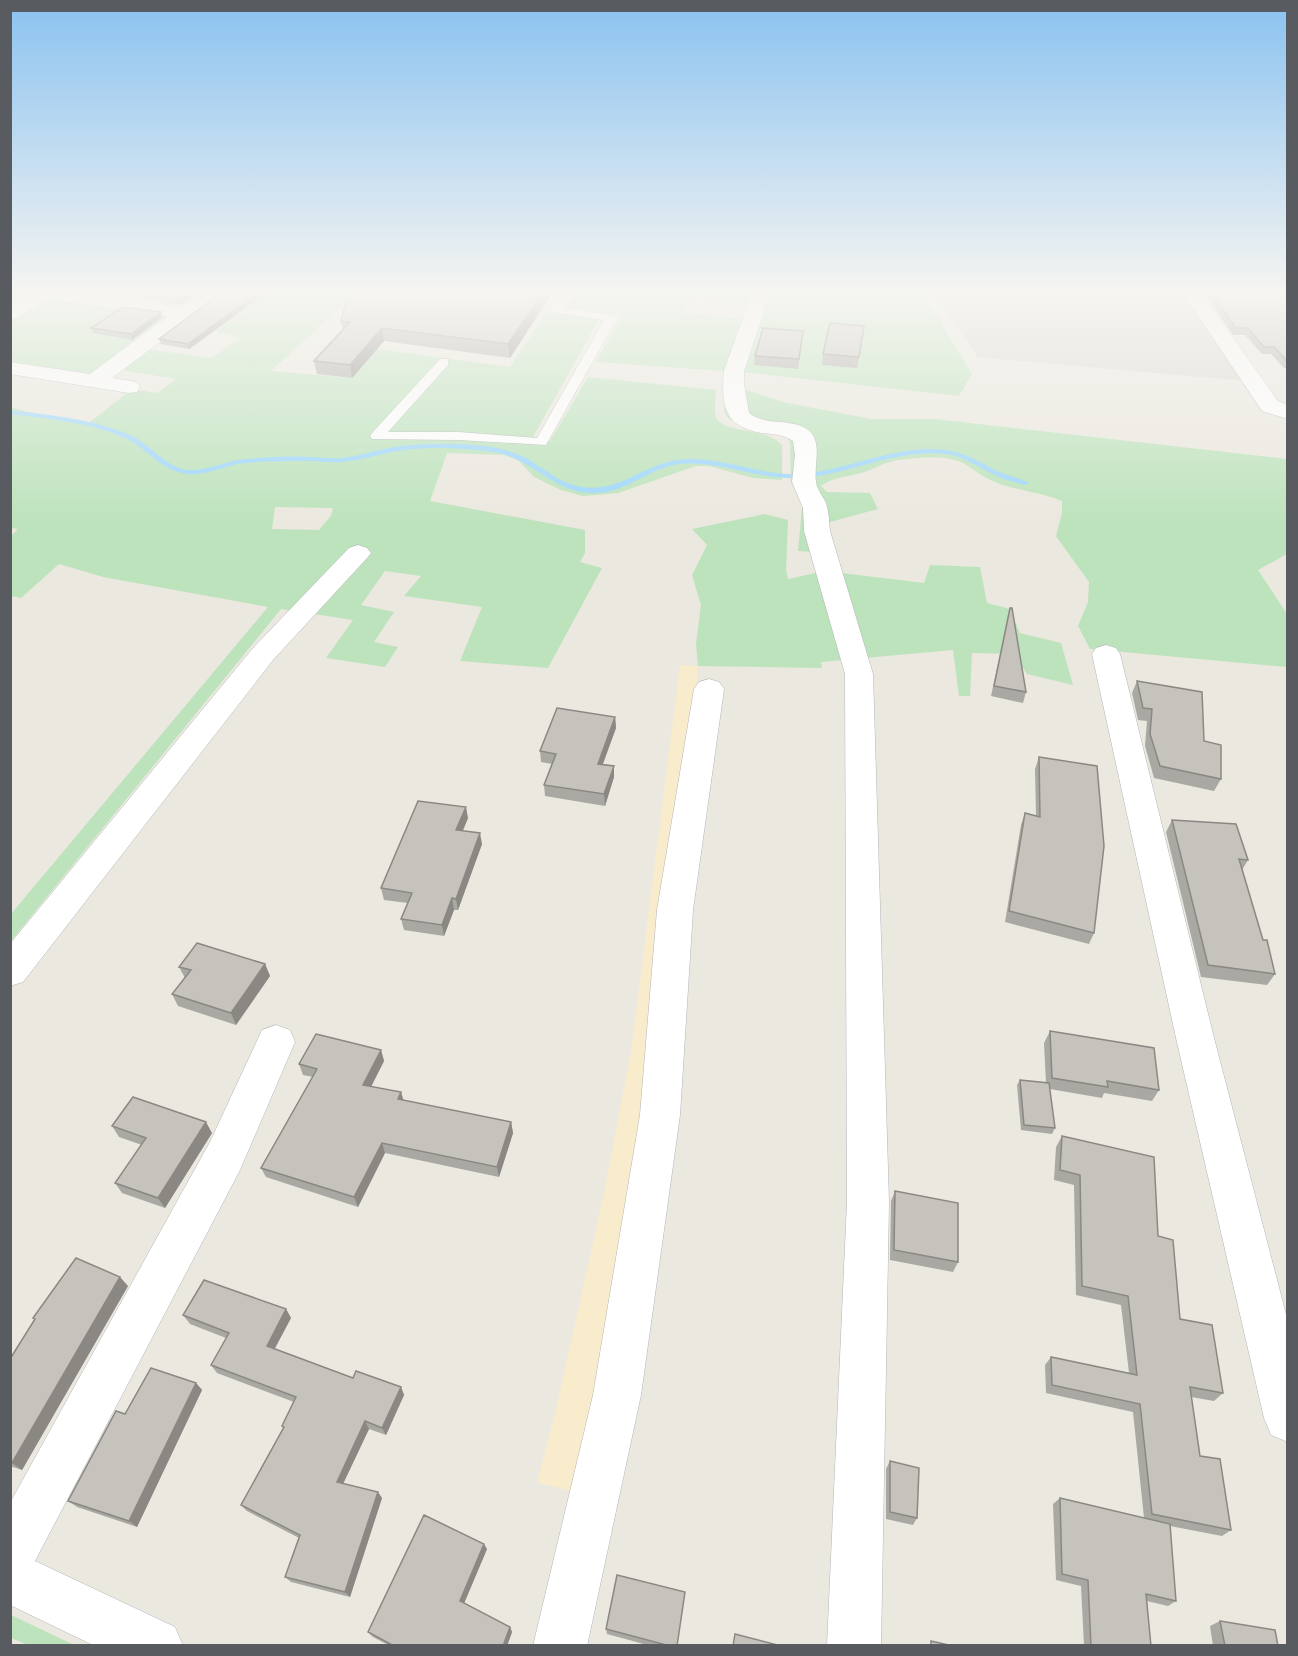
<svg xmlns="http://www.w3.org/2000/svg" width="1298" height="1656" font-family="'Asap Condensed',sans-serif">
	<style>
		.education { fill: #dbd7ce }
		.green { fill: #bde3bc; fill-rule: evenodd }
		.sand { fill: #f8eccd }
		.lines { fill: none; stroke-linecap: round; stroke-linejoin: round }
		.stream { fill: #9ed7fc; fill-rule: evenodd }
		.service-casing { stroke: #b2b6ba; stroke-width: 1 }
		.minor-casing { stroke: #b2b6ba; stroke-width: 1 }
		.service { fill: #fff; fill-rule: evenodd }
		.minor { fill: #fff; fill-rule: evenodd }
		.wall { fill: #aaa8a3 }
		.shaded-wall { fill: #8b8884 }
		.building { fill: #c6c3bd; stroke: #8b8884; stroke-width: 1.5 }
	</style>
	<rect width="100%" height="100%" fill="#ebe8df"/>
	<path class="education" d="M 933,290 L 1186,290 L 1220,340 L 1257,382 L 977,357 Z"/>
	<path class="green" d="M 271,290 L 359,290 L 271,371 L 352,378 L 377,349 L 510,367 L 547,312 L 599,319 L 533,437 L 550,441 L 588,377 L 716,390 C 716,398 713,412 717,419 C 727,434 766,427 782,445 L 782,480 L 753,478 L 709,466 L 696,466 L 618,493 L 583,496 L 561,490 L 534,477 L 518,460 L 504,455 L 447,453 L 430,501 L 585,530 L 585,553 L 580,562 L 602,568 L 548,668 L 460,661 L 482,607 L 404,596 L 421,576 L 385,571 L 361,605 L 394,612 L 374,642 L 398,647 L 385,667 L 326,658 L 353,620 L 281,609 L 11,941 L 11,914 L 268,607 L 103,577 L 59,564 L 21,598 L 11,596 L 11,536 L 18,529 L 11,528 L 11,407 L 34,414 L 90,422 L 132,389 L 157,393 L 176,379 L 116,369 L 146,349 L 212,358 L 240,338 L 216,332 ZM 275,507 L 333,508 L 331,516 L 319,530 L 272,529 Z
		M 582,290 L 754,290 L 750,303 L 692,296 L 683,312 L 741,319 L 725,371 L 596,362 L 622,315 L 569,307 Z
		M 767,290 L 921,290 L 972,374 L 959,396 L 742,372 Z
		M 47,297 L 177,314 L 89,375 L 11,370 L 11,319 Z
		M 726,383 L 783,402 L 871,419 L 935,419 L 1287,459 L 1287,554 L 1258,570 L 1287,614 L 1287,667 L 1090,649 L 1078,626 L 1088,602 L 1089,582 L 1056,536 L 1062,513 L 1062,501 C 1040,492 1017,491 995,482 C 980,477 970,464 955,460 C 939,455 901,458 886,463 C 878,466 871,470 864,472 C 847,478 837,475 821,486 L 827,492 L 870,493 L 878,509 L 830,522 L 830,553 L 798,551 L 803,498 L 791,483 L 790,442 L 786,436 L 730,420 L 724,412 Z
		M 765,514 L 788,520 L 786,570 L 788,579 L 825,571 L 924,583 L 930,565 L 980,567 L 987,603 L 1010,609 L 1020,633 L 1061,643 L 1073,685 L 1027,674 L 1014,654 L 972,653 L 970,696 L 959,696 L 953,650 L 821,662 L 822,668 L 698,666 L 696,644 L 701,605 L 692,575 L 707,545 L 692,529 Z
		M 11,1615 L 74,1645 L 28,1645 L 11,1638 Z"/>
	<path class="sand" d="M 680,665 L 698,666 L 668,983 L 647,1157 L 574,1492 L 537,1482 L 554,1418 L 603,1198 L 631,1052 Z"/>
	<g class="lines">
		<path class="stream" d="M 10,410 C 50,415 93,419 130,435 C 151,444 165,468 189,470 C 208,471 227,460 246,459 C 267,457 289,456 310,457 C 321,457 332,459 342,458 C 358,456 373,451 389,448 C 405,445 421,444 437,444 C 465,444 500,444 526,458 C 544,468 560,484 582,487 C 618,493 643,465 677,460 C 718,454 758,476 799,474 C 848,471 902,441 951,451 C 968,454 983,464 999,472 C 1009,476 1020,478 1029,483 L 1025,485 C 1015,482 1004,480 995,475 C 979,468 964,456 946,454 C 895,448 846,477 795,478 C 756,479 718,460 679,464 C 649,468 626,493 595,493 C 554,494 531,457 493,452 C 462,448 429,446 398,451 C 379,454 360,461 341,462 C 330,463 320,461 309,461 C 288,461 266,461 245,463 C 226,465 207,476 188,474 C 162,472 147,448 125,438 C 89,422 48,419 10,414 Z"/>
		<defs>
			<path id="service" d="M 566,290 L 578,290 L 563,308 L 611,315 L 617,318 L 546,445 L 459,440 L 372,439 L 370,436 L 372,433 L 440,359 L 448,359 L 448,365 L 388,432 L 459,432 L 537,438 L 604,320 L 551,312 L 549,310 Z"/>
			<path id="minor" d="M 17,290 L 64,290 L 182,307 L 208,290 L 229,290 L 112,378 L 137,382 L 140,387 L 137,392 L 129,393 L 10,374 L 10,362 L 90,374 L 168,316 L 50,299 L 10,321 L 10,307 L 29,296 L 19,294 Z
				M 753,290 L 771,290 L 744,371 L 744,384 L 749,413 C 762,424 782,420 798,425 C 827,434 813,461 816,482 C 817,490 823,496 826,503 C 829,512 829,522 830,531 L 873,674 L 889,1202 L 881,1646 L 827,1646 L 847,1202 L 845,674 L 804,531 L 803,508 L 792,482 L 795,455 L 793,441 C 783,434 773,434 762,433 C 724,427 721,405 724,371 Z
				M 1181,290 L 1199,290 L 1278,401 L 1288,405 L 1288,419 L 1262,411 Z
				M 358,545 L 367,548 L 371,553 L 367,558 L 273,660 L 23,982 L 10,986 L 10,944 L 253,648 L 349,548 Z
				M 1106,645 L 1116,648 L 1120,654 L 1214,1038 L 1288,1322 L 1288,1442 L 1271,1435 L 1264,1418 L 1176,1038 L 1092,654 L 1096,648 Z
				M 709,679 L 719,682 L 724,689 L 693,910 L 680,1115 L 641,1395 L 587,1646 L 533,1646 L 593,1395 L 640,1115 L 657,910 L 694,689 L 699,682 Z
				M 276,1025 L 290,1030 L 295,1042 L 240,1170 L 35,1561 L 175,1627 L 183,1646 L 95,1646 L 10,1605 L 10,1503 L 210,1142 L 262,1030 Z"/>
		</defs>
		<use href="#service" class="service-casing"/>
		<use href="#minor" class="minor-casing"/>
		<use href="#service" class="service"/>
		<use href="#minor" class="minor"/>
	</g>
	<path class="wall" d="M 204,290 L 181,305 L 144,299 L 142,294 Z
		M 349,290 L 554,290 L 510,358 L 384,341 L 352,378 L 317,374 L 314,361 L 343,330 L 341,321 Z
		M 1202,290 L 1287,290 L 1287,368 L 1284,368 L 1271,354 L 1262,354 L 1245,335 L 1233,335 Z
		M 260,298 L 189,349 L 161,344 L 159,339 Z
		M 162,317 L 132,340 L 93,333 L 91,328 Z
		M 864,326 L 857,368 L 822,365 L 823,354 Z
		M 803,331 L 798,369 L 754,365 L 755,356 Z
		M 1010,608 L 1026,692 L 1023,703 L 991,696 Z
		M 1137,681 L 1204,741 L 1221,779 L 1214,791 L 1154,778 L 1145,746 L 1147,721 L 1138,720 L 1132,693 Z
		M 615,717 L 616,728 L 602,764 L 614,766 L 614,777 L 605,806 L 545,796 L 544,785 L 552,764 L 541,762 L 540,751 Z
		M 1039,757 L 1094,933 L 1089,944 L 1005,922 L 1021,825 L 1025,813 L 1036,816 L 1035,769 Z
		M 468,818 L 463,831 L 482,844 L 458,910 L 454,910 L 444,936 L 404,930 L 401,919 L 408,903 L 384,900 L 381,888 Z
		M 1172,820 L 1248,860 L 1242,870 L 1263,940 L 1275,974 L 1267,985 L 1201,977 L 1166,832 Z
		M 265,964 L 270,976 L 236,1025 L 178,1006 L 172,994 L 185,978 L 179,967 Z
		M 1050,1031 L 1159,1090 L 1152,1101 L 1104,1093 L 1102,1098 L 1050,1089 L 1055,1128 L 1052,1134 L 1021,1130 L 1017,1085 L 1020,1080 L 1046,1083 L 1044,1043 Z
		M 381,1050 L 384,1061 L 371,1086 L 404,1100 L 511,1122 L 513,1133 L 499,1177 L 385,1153 L 358,1207 L 266,1177 L 261,1168 L 313,1077 L 303,1075 L 299,1064 Z
		M 112,1126 L 212,1133 L 165,1208 L 122,1193 L 115,1183 L 142,1145 L 119,1137 Z
		M 1062,1136 L 1158,1236 L 1180,1319 L 1223,1393 L 1214,1401 L 1191,1397 L 1200,1456 L 1231,1530 L 1222,1536 L 1170,1526 L 1176,1601 L 1168,1606 L 1147,1601 L 1151,1646 L 1084,1646 L 1081,1586 L 1056,1580 L 1053,1504 L 1060,1498 L 1144,1518 L 1133,1412 L 1046,1393 L 1045,1365 L 1051,1357 L 1129,1373 L 1121,1305 L 1076,1295 L 1074,1185 L 1054,1180 L 1056,1147 Z
		M 895,1191 L 958,1262 L 953,1272 L 890,1260 L 891,1201 Z
		M 128,1286 L 22,1470 L 10,1466 L 10,1359 L 35,1320 L 33,1318 Z
		M 286,1309 L 291,1318 L 274,1349 L 353,1378 L 401,1387 L 404,1395 L 386,1435 L 369,1429 L 343,1484 L 382,1498 L 350,1597 L 291,1582 L 285,1577 L 299,1538 L 247,1511 L 241,1505 L 283,1428 L 282,1426 L 294,1402 L 217,1373 L 211,1365 L 226,1338 L 190,1324 L 183,1315 Z
		M 196,1383 L 202,1390 L 137,1527 L 77,1507 L 68,1501 L 125,1414 Z
		M 890,1461 L 917,1518 L 913,1525 L 886,1519 L 886,1469 Z
		M 487,1549 L 464,1603 L 510,1627 L 512,1632 L 507,1646 L 390,1646 L 373,1637 L 368,1632 Z
		M 1220,1621 L 1278,1646 L 1213,1646 L 1210,1626 Z
		M 606,1629 L 677,1646 L 651,1646 L 607,1634 Z"/>
	<path class="shaded-wall" d="M 195,290 L 204,290 L 181,305 L 180,299 Z
		M 545,290 L 554,290 L 510,358 L 508,344 Z
		M 259,292 L 260,298 L 189,349 L 188,344 Z
		M 161,312 L 162,317 L 132,340 L 131,334 Z
		M 382,328 L 384,341 L 352,378 L 350,365 Z
		M 615,717 L 616,728 L 599,775 L 598,764 Z
		M 614,766 L 614,777 L 605,806 L 604,794 Z
		M 466,807 L 468,818 L 458,841 L 456,830 Z
		M 480,833 L 482,844 L 458,910 L 456,899 Z
		M 452,898 L 454,910 L 444,936 L 442,925 Z
		M 265,964 L 270,976 L 236,1025 L 231,1013 Z
		M 381,1050 L 384,1061 L 367,1095 L 363,1085 Z
		M 401,1092 L 404,1102 L 398,1099 Z
		M 206,1122 L 212,1133 L 165,1208 L 158,1198 Z
		M 511,1122 L 513,1133 L 499,1177 L 497,1167 Z
		M 382,1143 L 385,1153 L 358,1207 L 354,1197 Z
		M 120,1277 L 128,1286 L 22,1470 L 12,1463 Z
		M 286,1309 L 291,1318 L 272,1354 L 267,1346 Z
		M 196,1383 L 202,1390 L 137,1527 L 129,1521 Z
		M 401,1387 L 404,1395 L 386,1435 L 382,1428 Z
		M 365,1421 L 369,1429 L 341,1488 L 337,1482 Z
		M 378,1492 L 382,1498 L 350,1597 L 345,1592 Z
		M 484,1544 L 487,1549 L 463,1606 L 460,1601 Z
		M 510,1627 L 512,1632 L 507,1646 L 503,1646 Z"/>
	<path class="building" d="M 148,290 L 195,290 L 180,299 L 142,294 Z
		M 225,290 L 240,290 L 259,292 L 188,344 L 159,339 Z
		M 349,290 L 545,290 L 508,344 L 382,328 L 350,365 L 314,361 L 350,322 L 341,321 Z
		M 1209,290 L 1287,290 L 1287,361 L 1274,347 L 1264,347 L 1248,328 L 1236,328 Z
		M 123,307 L 161,312 L 131,334 L 91,328 Z
		M 830,323 L 864,326 L 859,357 L 823,354 Z
		M 763,328 L 803,331 L 799,359 L 755,356 Z
		M 1010,608 L 1012,608 L 1026,692 L 994,686 Z
		M 1137,681 L 1202,692 L 1204,741 L 1221,745 L 1221,779 L 1160,766 L 1150,734 L 1152,709 L 1143,708 Z
		M 557,708 L 615,717 L 598,764 L 614,766 L 604,794 L 544,785 L 556,754 L 540,751 Z
		M 1039,757 L 1097,766 L 1104,846 L 1094,933 L 1009,911 L 1025,813 L 1040,817 Z
		M 418,801 L 466,807 L 456,830 L 480,833 L 456,899 L 452,898 L 442,925 L 401,919 L 412,893 L 381,888 Z
		M 1172,820 L 1236,824 L 1248,860 L 1239,859 L 1263,940 L 1267,940 L 1275,974 L 1208,965 Z
		M 197,943 L 265,964 L 231,1013 L 172,994 L 191,970 L 179,967 Z
		M 1050,1031 L 1154,1048 L 1159,1090 L 1107,1081 L 1108,1087 L 1052,1078 Z
		M 316,1034 L 381,1050 L 363,1085 L 401,1092 L 398,1099 L 511,1122 L 497,1167 L 382,1143 L 354,1197 L 261,1168 L 317,1069 L 299,1064 Z
		M 1020,1080 L 1049,1083 L 1055,1128 L 1024,1125 Z
		M 133,1097 L 206,1122 L 158,1198 L 115,1183 L 146,1138 L 112,1126 Z
		M 1062,1136 L 1154,1157 L 1158,1236 L 1173,1240 L 1180,1319 L 1212,1325 L 1223,1393 L 1190,1387 L 1200,1456 L 1220,1459 L 1231,1530 L 1152,1514 L 1140,1404 L 1052,1385 L 1051,1357 L 1137,1375 L 1128,1296 L 1082,1286 L 1080,1175 L 1060,1170 Z
		M 895,1191 L 958,1203 L 958,1262 L 894,1250 Z
		M 76,1258 L 120,1277 L 12,1463 L 10,1463 L 10,1359 L 35,1319 L 33,1318 Z
		M 204,1280 L 286,1309 L 267,1346 L 353,1378 L 356,1371 L 401,1387 L 382,1428 L 365,1421 L 337,1482 L 378,1492 L 345,1592 L 285,1577 L 300,1535 L 241,1505 L 284,1427 L 282,1426 L 296,1397 L 211,1365 L 229,1333 L 183,1315 Z
		M 151,1368 L 196,1383 L 129,1521 L 68,1501 L 116,1411 L 125,1414 Z
		M 890,1461 L 919,1468 L 917,1518 L 890,1512 Z
		M 1060,1498 L 1170,1524 L 1176,1601 L 1146,1594 L 1151,1646 L 1091,1646 L 1088,1580 L 1062,1574 Z
		M 424,1515 L 484,1544 L 460,1601 L 510,1627 L 503,1646 L 394,1646 L 368,1632 Z
		M 617,1575 L 685,1592 L 677,1646 L 670,1646 L 606,1629 Z
		M 1220,1621 L 1275,1630 L 1278,1646 L 1225,1646 Z
		M 735,1634 L 781,1646 L 733,1646 Z
		M 931,1641 L 953,1646 L 931,1646 Z"/>
	<linearGradient id="sky" x2="0" y2="1"><stop stop-color="#8ac2f0"/><stop offset="0.56" stop-color="#f6f5f1"/><stop offset="1" stop-color="#f6f5f1" stop-opacity="0"/></linearGradient>
	<rect width="1298" height="522" fill="url(#sky)"/>
	<rect width="1298" height="1656" fill="none" stroke="#585c60" stroke-width="24"/>
</svg>
